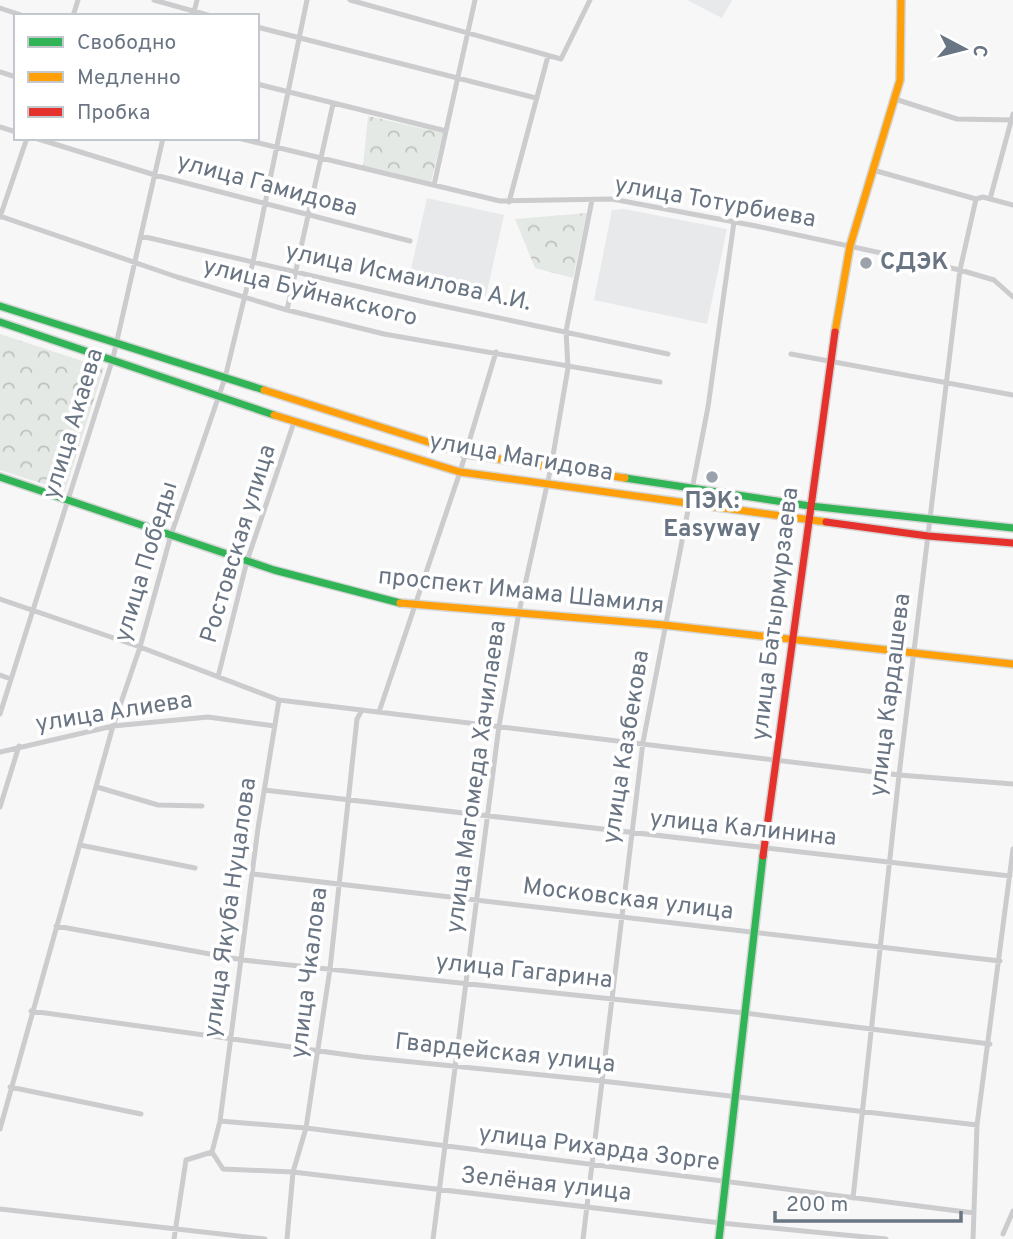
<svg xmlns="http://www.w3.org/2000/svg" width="1013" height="1239" font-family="Overpass,sans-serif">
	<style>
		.built { fill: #e7e9ea }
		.park { fill: url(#park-crowns) }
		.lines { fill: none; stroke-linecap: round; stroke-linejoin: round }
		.fast-casing { stroke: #d4d5d5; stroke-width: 10 }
		.slow-casing { stroke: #d4d5d5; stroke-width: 10 }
		.jam-casing { stroke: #d4d5d5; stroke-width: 10 }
		.street { stroke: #ccccce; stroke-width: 5 }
		.fast { stroke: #30b455; stroke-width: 7 }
		.slow { stroke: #ff9f0a; stroke-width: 7 }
		.jam { stroke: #e5322d; stroke-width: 7 }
		.poi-dot { fill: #9ba2ac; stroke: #fff; stroke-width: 2.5 }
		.labels { text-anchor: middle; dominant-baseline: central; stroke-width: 7; stroke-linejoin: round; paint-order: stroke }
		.street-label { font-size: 24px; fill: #6a7584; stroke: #fff }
		.poi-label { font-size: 24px; font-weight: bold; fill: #6a7584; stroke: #fff; text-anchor: start }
	</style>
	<defs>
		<pattern id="park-crowns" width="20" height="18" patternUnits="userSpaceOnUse" patternTransform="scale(1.75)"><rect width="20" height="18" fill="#e5e9e5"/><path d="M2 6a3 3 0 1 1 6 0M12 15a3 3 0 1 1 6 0" fill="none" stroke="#bec1bf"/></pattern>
	</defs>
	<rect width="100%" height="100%" fill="#f7f7f7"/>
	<path class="built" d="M 687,0 L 732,0 L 722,18 Z
		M 427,198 L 504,215 L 486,296 L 409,278 Z
		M 624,209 L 727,229 L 707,324 L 594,300 L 612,210 Z"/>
	<path class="park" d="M 368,116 L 443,133 L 431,182 L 363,166 Z
		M 587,213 L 573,278 L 535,268 L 515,219 Z
		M 0,334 L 104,368 L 65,491 L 0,470 Z"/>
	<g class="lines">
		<defs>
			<path id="fast" d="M 0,306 L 264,390
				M 0,322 L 274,415
				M 0,477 L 274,570 L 400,603
				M 625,478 L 810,506 L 1013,528
				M 719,1239 L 763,856"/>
			<path id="slow" d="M 835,332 L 850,246 L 900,80 L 901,0
				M 264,390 L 466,454 L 625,478
				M 274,415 L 460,472 L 826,522
				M 400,603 L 664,625 L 1013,664"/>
			<path id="jam" d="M 826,522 L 928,536 L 1013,543
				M 763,856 L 835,332"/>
		</defs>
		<use href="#fast" class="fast-casing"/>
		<use href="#slow" class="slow-casing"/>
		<use href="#jam" class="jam-casing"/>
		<path class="street" d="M 154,0 L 211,16
			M 350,0 L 561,59 L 590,0
			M 0,8 L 24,16
			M 73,16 L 78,0
			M 193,16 L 197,0
			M 257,27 L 536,98
			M 0,72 L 16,77
			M 257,84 L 446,131
			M 895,99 L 957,119 L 1012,120
			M 0,127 L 16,132
			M 35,138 L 155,175 L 410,241
			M 238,138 L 500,201 L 612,199 L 756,226 L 960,270 L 994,280 L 1013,297
			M 873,170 L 976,199 L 983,197 L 1013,205
			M 434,185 L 475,0
			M 990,199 L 1013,114
			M 509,202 L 548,56
			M 0,216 L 177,277 L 287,310 L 384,334 L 660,382
			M 0,217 L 27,138
			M 141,236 L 429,303 L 668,354
			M 287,310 L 333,104
			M 791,354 L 1013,395
			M 0,599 L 140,647 L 279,700 L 899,775 L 1013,784
			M 0,675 L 11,679
			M 218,677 L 247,561 L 294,422
			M 379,712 L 460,472 L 496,352
			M 0,714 L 113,358 L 163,138
			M 0,752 L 113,726 L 208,717 L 275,726
			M 97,787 L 158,805 L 202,806
			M 264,790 L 1010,876
			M 0,807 L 19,746
			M 80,845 L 195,868
			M 253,874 L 1000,961
			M 56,926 L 243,960 L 745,1013 L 990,1044
			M 31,1011 L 363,1057 L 602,1081 L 977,1125
			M 10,1087 L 141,1114
			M 220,1121 L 306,1128 L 974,1213
			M 0,1129 L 113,726 L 140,647 L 171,535 L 225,378 L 253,262 L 307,0
			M 212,1152 L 223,1169 L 293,1172 L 721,1223 L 886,1239
			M 212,1152 L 220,1121 L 258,828 L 279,700
			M 853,1198 L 899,775 L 960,270 L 976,199
			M 0,1209 L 265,1239
			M 1003,1234 L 1013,1211
			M 174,1239 L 186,1160 L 212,1152
			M 287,1239 L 293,1172 L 306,1128 L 330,969 L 357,719 L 362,710
			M 433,1239 L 499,726 L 519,612 L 551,467 L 568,368 L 566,331 L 592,200
			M 583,1239 L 643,742 L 708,407 L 734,222
			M 973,1239 L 977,1125 L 1013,849"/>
		<use href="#fast" class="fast"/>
		<use href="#slow" class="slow"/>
		<use href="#jam" class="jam"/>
	</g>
	<g class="poi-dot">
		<circle cx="866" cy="263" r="7"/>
		<circle cx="712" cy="477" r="7"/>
	</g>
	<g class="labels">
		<g class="street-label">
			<text transform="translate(267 186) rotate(15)">улица Гамидова</text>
			<text transform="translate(715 203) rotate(10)">улица Тотурбиева</text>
			<text transform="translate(408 278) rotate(12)">улица Исмаилова А.И.</text>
			<text transform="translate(310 293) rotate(14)">улица Буйнакского</text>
			<text transform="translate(74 424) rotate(-73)">улица Акаева</text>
			<text transform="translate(521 458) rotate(10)">улица Магидова</text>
			<text transform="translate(239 544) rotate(-73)">Ростовская улица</text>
			<text transform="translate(147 562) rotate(-73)">улица Победы</text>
			<text transform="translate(521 592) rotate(6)">проспект Имама Шамиля</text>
			<text transform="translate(776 614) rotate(-83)">улица Батырмурзаева</text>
			<text transform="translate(891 695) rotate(-83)">улица Кардашева</text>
			<text transform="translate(114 713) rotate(-9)">улица Алиева</text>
			<text transform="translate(627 747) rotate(-81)">улица Казбекова</text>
			<text transform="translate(477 777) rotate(-82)">улица Магомеда Хачилаева</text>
			<text transform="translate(743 829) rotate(6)">улица Калинина</text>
			<text transform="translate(628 900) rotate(7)">Московская улица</text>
			<text transform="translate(231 908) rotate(-82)">улица Якуба Нуцалова</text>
			<text transform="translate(524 972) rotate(6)">улица Гагарина</text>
			<text transform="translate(310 973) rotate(-83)">улица Чкалова</text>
			<text transform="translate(505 1054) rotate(6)">Гвардейская улица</text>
			<text transform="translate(599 1149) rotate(7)">улица Рихарда Зорге</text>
			<text transform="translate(546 1185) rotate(6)">Зелёная улица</text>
		</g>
		<g class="poi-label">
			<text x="880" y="263">СДЭК</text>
			<text x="712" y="502" text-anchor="middle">ПЭК:<tspan x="712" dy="28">Easyway</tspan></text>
		</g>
	</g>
	<rect x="14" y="14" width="245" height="126" fill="#ffffff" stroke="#c3c8ce" stroke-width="2"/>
	<rect x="28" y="37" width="35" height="10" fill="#30b455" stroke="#c3c8ce" stroke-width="2"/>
	<text x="77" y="49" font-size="21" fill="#6a7584">Свободно</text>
	<rect x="28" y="72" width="35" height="10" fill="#ff9f0a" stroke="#c3c8ce" stroke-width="2"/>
	<text x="77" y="84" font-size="21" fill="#6a7584">Медленно</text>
	<rect x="28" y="107" width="35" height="10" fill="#e5322d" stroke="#c3c8ce" stroke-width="2"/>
	<text x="77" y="119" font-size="21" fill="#6a7584">Пробка</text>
	<g transform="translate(964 49) rotate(97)" stroke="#ffffff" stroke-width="5" paint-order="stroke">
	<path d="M0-5L12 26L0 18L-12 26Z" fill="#6a7584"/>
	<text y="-10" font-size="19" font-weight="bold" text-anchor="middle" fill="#6a7584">С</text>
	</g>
	<path d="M775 1211v10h186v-10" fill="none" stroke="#6a7584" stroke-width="3.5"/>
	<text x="786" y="1211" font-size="21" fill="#6a7584" stroke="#ffffff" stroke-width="5" paint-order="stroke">200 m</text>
</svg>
